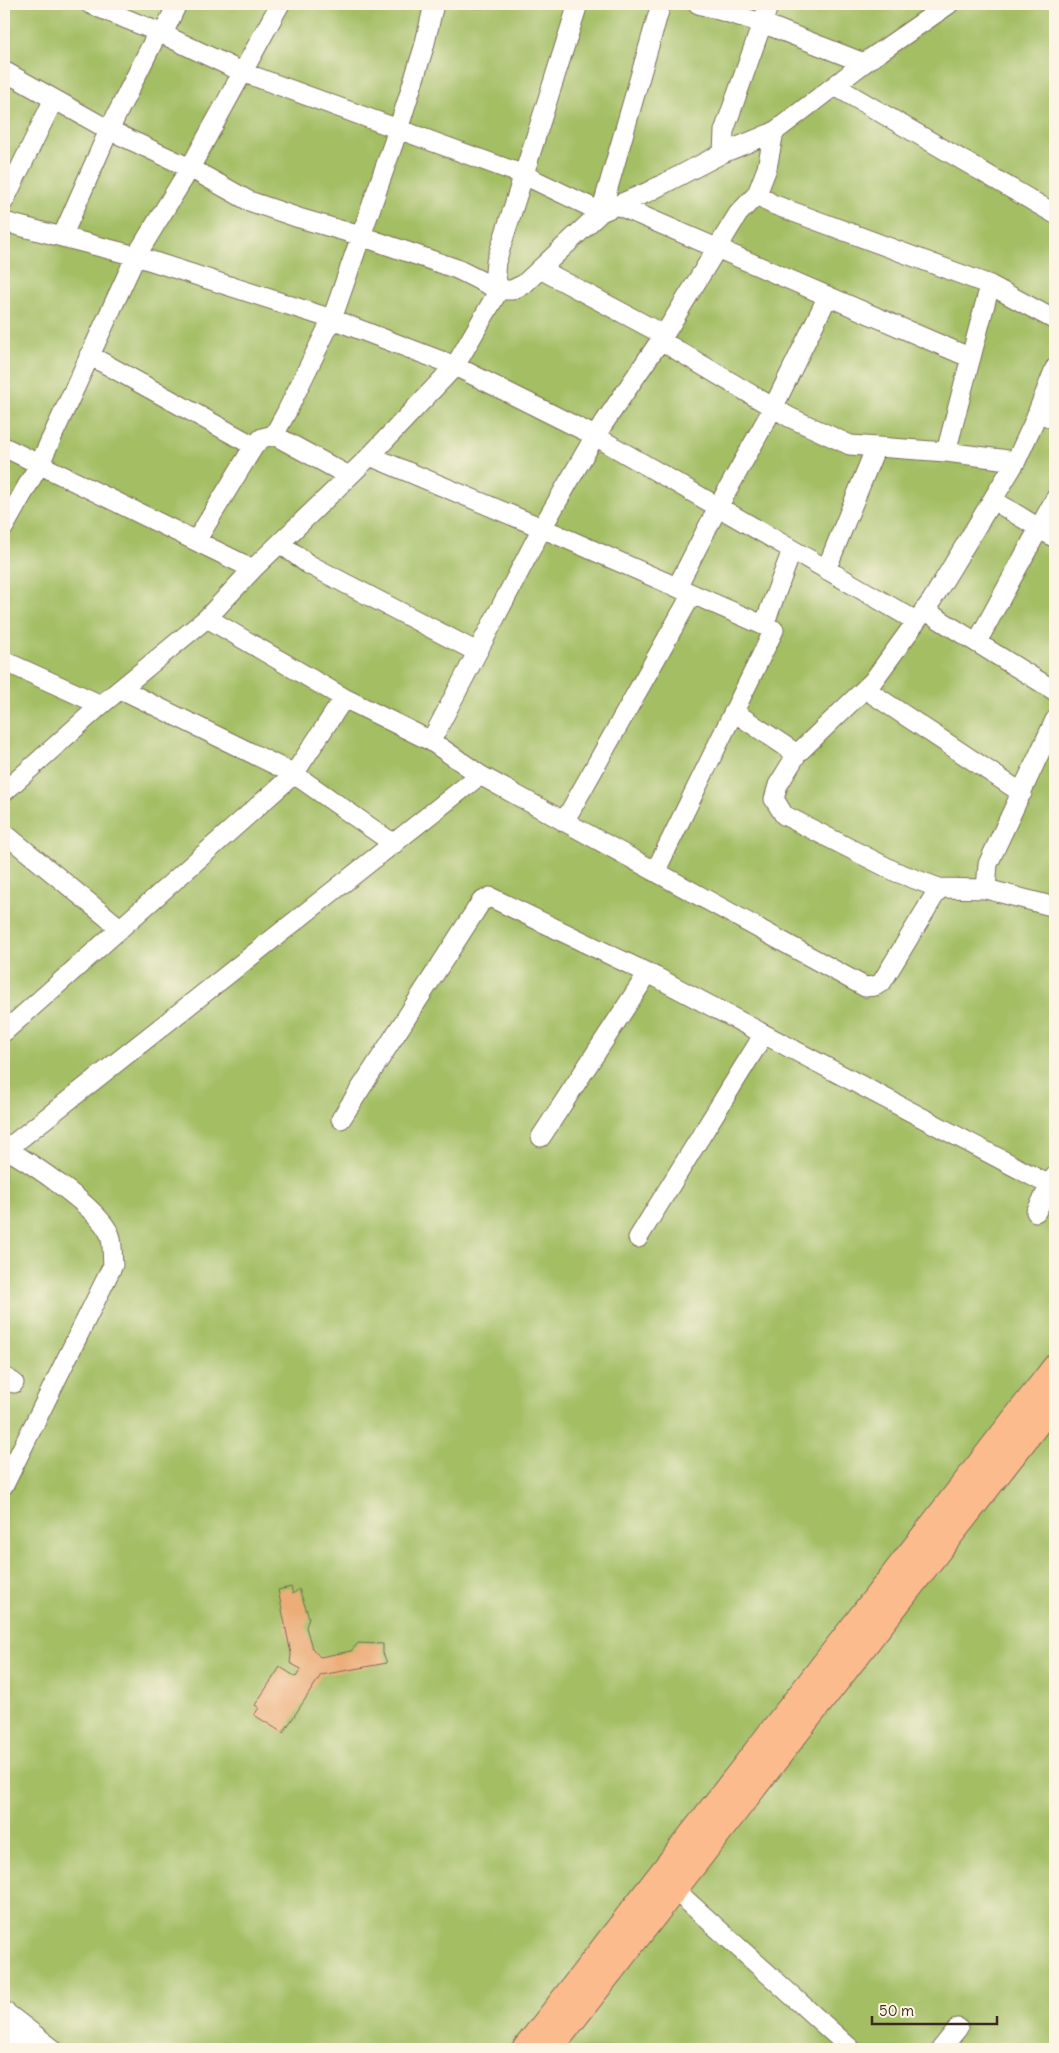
<svg xmlns="http://www.w3.org/2000/svg" width="1059" height="2053" font-family="Delius,sans-serif">
	<style>
		.green { fill: #a3be64; stroke: #6f7441 }
		.building { fill: #ecad79 }
		.lines { fill: none; stroke-linecap: round; stroke-linejoin: round }
		.minor-casing { stroke: #7a6b58; stroke-width: 21 }
		.major-casing { stroke: #7a6b58; stroke-width: 26 }
		.minor { stroke: #fff; stroke-width: 19 }
		.major { stroke: #fbbb8d; stroke-width: 24 }
	</style>
	<rect width="100%" height="100%" fill="#fcf5e5"/>
	<filter id="ink" filterUnits="userSpaceOnUse"><feTurbulence type="fractalNoise" baseFrequency=".02" numOctaves="2"/><feDisplacementMap in="SourceGraphic" scale="10" xChannelSelector="R" yChannelSelector="G"/><feConvolveMatrix kernelMatrix="1 2 1 2 8 2 1 2 1" color-interpolation-filters="sRGB"/></filter>
	<filter id="wash" filterUnits="userSpaceOnUse"><feTurbulence type="fractalNoise" baseFrequency=".0096" numOctaves="4" result="noise"/><feDisplacementMap in="SourceGraphic" scale="20" xChannelSelector="R" yChannelSelector="G"/><feGaussianBlur stdDeviation="1.12" result="paint"/><feColorMatrix in="noise" values="0 0 0 0 0 0 0 0 0 0 0 0 0 0 0 0 0 1.4 0 .05"/><feComposite in="paint" operator="in"/></filter>
	<g filter="url(#wash)">
		<rect width="100%" height="100%" fill="#f0e4c5"/>
		<path class="green" d="M 4,4 L 1055,4 L 1055,2049 L 4,2049 Z"/>
		<g id="blocks">
			<path class="building" d="M 291,1587 L 293,1594 L 299,1589 L 309,1617 L 306,1627 L 312,1648 L 320,1657 L 351,1651 L 358,1643 L 383,1644 L 383,1653 L 387,1663 L 321,1675 L 283,1733 L 254,1715 L 259,1708 L 255,1705 L 280,1667 L 296,1677 L 301,1669 L 290,1663 L 291,1654 L 278,1590 Z"/>
		</g>
	</g>
	<g filter="url(#ink)">
		<use href="#blocks" fill-opacity="0" stroke="#7a6b58" stroke-width="1"/>
		<g class="lines">
			<defs>
				<path id="minor" d="M 90,4 L 158,32 L 242,72 L 524,175 L 601,212 L 661,4
					M 698,4 L 762,23 L 864,63
					M 163,34 L 177,4
					M 4,71 L 109,130 L 190,168 L 249,201 L 299,218 L 361,236 L 457,269 L 499,290
					M 835,86 L 1055,214
					M 723,153 L 724,131 L 769,4
					M 757,194 L 772,204 L 990,285 L 1055,320
					M 4,201 L 54,99
					M 617,205 L 971,358
					M 4,222 L 136,256 L 332,319 L 455,366 L 595,436 L 916,621
					M 62,237 L 109,130 L 158,32
					M 540,269 L 664,335
					M 499,290 L 495,272 L 496,262 L 578,4
					M 660,340 L 789,417 L 850,445 L 946,452 L 1016,461
					M 89,355 L 254,446
					M 1055,368 L 1033,424 L 1016,461 L 932,600 L 873,681 L 797,754 L 778,785 L 774,799 L 784,815 L 896,872 L 939,888 L 986,889 L 1055,907
					M 1038,411 L 1055,420
					M 274,435 L 349,476
					M 4,447 L 253,569
					M 946,452 L 990,285
					M 370,456 L 542,528 L 774,630 L 655,872
					M 993,500 L 1055,538
					M 4,527 L 40,463 L 136,256 L 190,168 L 280,4
					M 196,541 L 254,446 L 262,438 L 274,435 L 286,413 L 332,319 L 398,130 L 424,47 L 434,4
					M 280,543 L 308,564 L 477,652
					M 826,570 L 876,447
					M 677,587 L 718,507 L 773,408 L 828,296
					M 924,610 L 1055,691
					M 207,618 L 344,698 L 431,741 L 480,775
					M 764,625 L 792,550
					M 977,642 L 1055,499
					M 4,661 L 101,705
					M 121,689 L 294,774 L 344,698
					M 865,689 L 1022,793
					M 734,712 L 797,754
					M 431,741 L 542,528 L 595,436 L 664,335 L 738,214 L 757,194 L 767,168 L 774,132
					M 4,792 L 101,705 L 207,618 L 253,569 L 370,456 L 455,366 L 499,290 L 512,290 L 524,284 L 601,212 L 648,192 L 723,153 L 774,132 L 864,63 L 949,4
					M 564,822 L 692,594
					M 4,833 L 120,928
					M 986,889 L 988,864 L 1055,720
					M 4,1032 L 294,774 L 394,844
					M 341,1119 L 481,902 L 490,897 L 656,977 L 1055,1188
					M 541,1137 L 648,973
					M 4,1148 C 30,1162 99,1208 110,1235 C 113,1243 112,1256 113,1265 L 4,1485
					M 7,1149 L 480,775 L 865,987 L 875,986 L 882,982 L 939,888
					M 1036,1212 L 1055,1176
					M 638,1238 L 764,1034
					M 4,1377 L 14,1383
					M 675,1890 L 851,2049
					M 4,2011 L 53,2049
					M 4,2033 L 25,2049
					M 941,2049 L 958,2028"/>
				<path id="major" d="M 524,2049 L 1055,1366
					M 551,2049 L 1055,1402"/>
			</defs>
			<use href="#minor" class="minor-casing"/>
			<use href="#major" class="major-casing"/>
			<use href="#minor" class="minor"/>
			<use href="#major" class="major"/>
		</g>
	</g>
	<rect width="1059" height="2053" fill="none" stroke="#fcf5e5" stroke-width="20"/>
	<path d="M872 2016v8h125v-8" fill="none" stroke="#3b2a1e" stroke-width="2.5"/>
	<text x="879" y="2016" font-size="15" fill="#3b2a1e" stroke="#fcf5e5" stroke-width="4" paint-order="stroke">50 m</text>
</svg>
